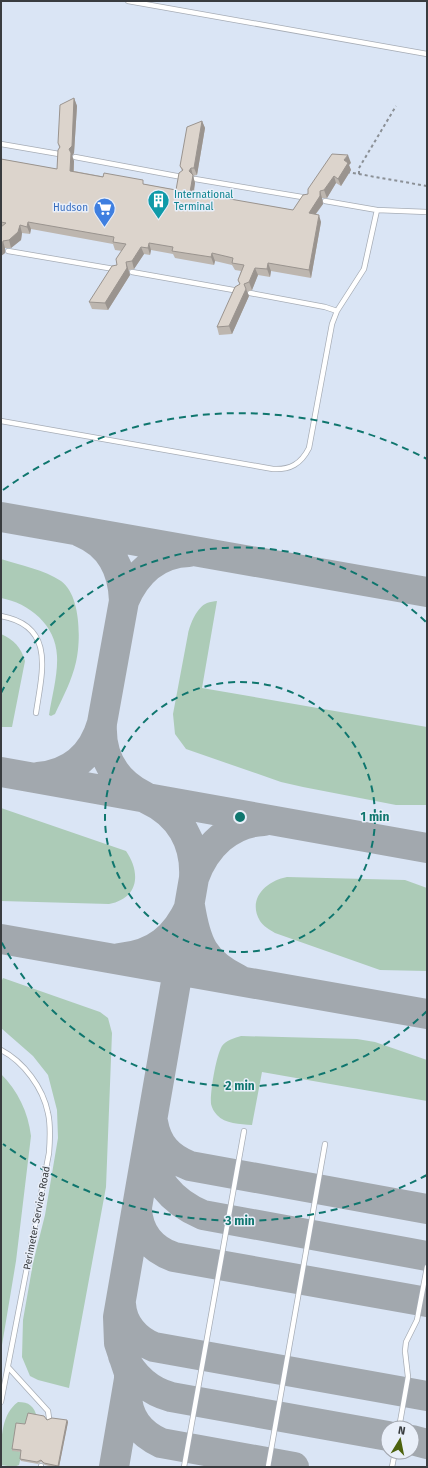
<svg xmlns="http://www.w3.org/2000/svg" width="428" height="1468" font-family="'Fira Sans',sans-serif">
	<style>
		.built { fill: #dae5f5; fill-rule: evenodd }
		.green { fill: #accbb7 }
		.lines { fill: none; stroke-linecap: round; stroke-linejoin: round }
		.taxiway { stroke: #a2a8ae; stroke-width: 30 }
		.lane-casing { stroke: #a7adb6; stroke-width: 6 }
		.path { stroke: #8b9096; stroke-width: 2; stroke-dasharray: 3 3; stroke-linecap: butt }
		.lane { stroke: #fff; stroke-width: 4.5 }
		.wall { fill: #bdb6af }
		.shaded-wall { fill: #9a948f }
		.building { fill: #dcd4cc; stroke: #9a948f }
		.ring { fill: none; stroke: #0f766e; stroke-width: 2; stroke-dasharray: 7 5 }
		.labels { text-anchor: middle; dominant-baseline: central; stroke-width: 3; stroke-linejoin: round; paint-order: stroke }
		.culture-label { font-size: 10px; fill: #0d838f; stroke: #e9eff9; text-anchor: start }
		.shop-label { font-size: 10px; fill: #366cbe; stroke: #e9eff9; text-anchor: end }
		.street-label { font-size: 10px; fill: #393c3f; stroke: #e9eff9 }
		.centre { fill: #0f766e; stroke: #e9eff9; stroke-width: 2 }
		.ring-label { font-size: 12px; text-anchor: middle; font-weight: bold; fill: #0f766e; stroke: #e9eff9; stroke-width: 3; stroke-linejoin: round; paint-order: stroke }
	</style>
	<rect width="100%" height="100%" fill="#e9eff9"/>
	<path class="built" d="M 1,1 L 427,1 L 427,1467 L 1,1467 ZM 388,1428 L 412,1428 L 412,1452 L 388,1452 Z"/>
	<path class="green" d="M 1,559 C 20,565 45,570 61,581 C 81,595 81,641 76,662 C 72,680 63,697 55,714 L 51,716 L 49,715 C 52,696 58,675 57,656 C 56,625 29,603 1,598 Z
		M 217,601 L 202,688 L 427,727 L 427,805 L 396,805 L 303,787 L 281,782 L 186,749 L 175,734 L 173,714 L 188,634 C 190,624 197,607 207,603 C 210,602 214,601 217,601 Z
		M 1,634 C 14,640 21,647 25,661 L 12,727 L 1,727 Z
		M 1,808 L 126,851 C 141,873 139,898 109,904 L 1,901 Z
		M 287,877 L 405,880 L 427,888 L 427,971 L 380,970 L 275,933 C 270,930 263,926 260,921 C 247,899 266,881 287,877 Z
		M 3,978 L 100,1012 L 108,1018 L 112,1033 L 106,1187 L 69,1388 L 38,1380 L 30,1376 L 22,1357 L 23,1320 L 33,1263 L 45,1215 L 58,1138 L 57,1110 L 48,1075 L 33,1056 L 1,1028 L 1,982 Z
		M 241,1036 L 357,1039 L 375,1042 L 427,1060 L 427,1101 L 262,1072 L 252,1125 C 240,1124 225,1124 217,1115 C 214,1112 212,1108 211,1104 C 210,1092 216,1056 222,1046 C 226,1040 235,1038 241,1036 Z
		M 1,1074 C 18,1091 28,1112 31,1136 L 16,1261 L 1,1351 Z
		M 18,1402 C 29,1402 34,1406 37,1417 L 26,1426 L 13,1450 L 22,1452 L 19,1465 L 14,1467 L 1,1465 C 1,1443 0,1415 18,1402 Z"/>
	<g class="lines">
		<path class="taxiway" d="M 1,517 L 427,592
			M 82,533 C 111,545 123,571 124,601 C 136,573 157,553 189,552
			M 102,723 L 124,601
			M 1,772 L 427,848
			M 38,777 C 71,774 93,755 102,723 C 100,756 114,781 144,796
			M 147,799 C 180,814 196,843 194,878 C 205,847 230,822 264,821
			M 1,939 L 427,1014
			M 120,958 C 155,955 176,937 190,906 C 196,943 203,962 238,979
			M 153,1122 C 157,1145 169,1158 190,1166 L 427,1209
			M 149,1145 C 151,1178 172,1202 203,1215 L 427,1256
			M 137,1208 C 138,1232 151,1249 174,1257 L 427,1302
			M 121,1304 C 122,1324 136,1340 154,1347 L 427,1396
			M 123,1356 C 133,1376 149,1391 171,1397 L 388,1436
			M 127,1394 C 127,1417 141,1434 161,1443 L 294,1467
			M 412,1440 L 427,1444
			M 114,1467 L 129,1379 L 129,1373 L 119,1343 L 118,1317 L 194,878"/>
		<defs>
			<path id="lane" d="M 128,1 L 427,54
				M 1,144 L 59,154
				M 75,157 L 182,177
				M 195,179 L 308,198
				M 325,201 L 377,210 L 427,212
				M 8,251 L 114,269
				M 132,272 L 239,291
				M 250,293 L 325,307 L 337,311
				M 1,421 L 273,469 C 290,470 301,464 309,448 L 332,324 L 337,311 L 364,269 L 377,210
				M 1,616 C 56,626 42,672 36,713
				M 1,1050 C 24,1062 43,1088 48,1113 C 51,1126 50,1140 49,1153 L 1,1402
				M 8,1367 L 48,1411 L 49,1418
				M 399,1428 L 408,1377 L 405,1351 L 406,1342 L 417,1320 L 427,1267
				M 41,1467 L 41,1466
				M 184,1467 L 244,1131
				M 268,1467 L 325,1144
				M 392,1467 L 395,1452"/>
		</defs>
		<use href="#lane" class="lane-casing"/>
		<path class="path" d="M 347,172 L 427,186
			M 359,174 L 359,168 L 396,106"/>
		<use href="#lane" class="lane"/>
	</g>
	<path class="wall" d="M 74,98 L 77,106 L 74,153 L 72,156 L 74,161 L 74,171 L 176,190 L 182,171 L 180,166 L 202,121 L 205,128 L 197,175 L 193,176 L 195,183 L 194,193 L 293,210 L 308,194 L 351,163 L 349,165 L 351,170 L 341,186 L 336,183 L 327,198 L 322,198 L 323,204 L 316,214 L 321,222 L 311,278 L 271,271 L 270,277 L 258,275 L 252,290 L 247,292 L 249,296 L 232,334 L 219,335 L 217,327 L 240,285 L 238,280 L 241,271 L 235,270 L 232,265 L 215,261 L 214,265 L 175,258 L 173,254 L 151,250 L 150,255 L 144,254 L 134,269 L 129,270 L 130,275 L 108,310 L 92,309 L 89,302 L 117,265 L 122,251 L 115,250 L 113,244 L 31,229 L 30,234 L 22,233 L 21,240 L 11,248 L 5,248 L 5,253 L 1,256 L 1,159 L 57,169 L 59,147 L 58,143 Z
		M 47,1420 L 67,1420 L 68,1422 L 59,1467 L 53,1467 L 45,1465 L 41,1462 L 38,1464 L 21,1461 L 20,1459 L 21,1452 L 12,1451 L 12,1449 L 25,1424 Z"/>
	<path class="shaded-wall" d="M 74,98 L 77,106 L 74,153 L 72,156 L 74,161 L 73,178 L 70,171 L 69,149 Z
		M 202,121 L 205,128 L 197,175 L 194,168 Z
		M 348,155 L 351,163 L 349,165 L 351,170 L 341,186 L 338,179 L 344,160 Z
		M 191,168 L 195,183 L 192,199 L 190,192 L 189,171 Z
		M 334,176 L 336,183 L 327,198 L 324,190 Z
		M 320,191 L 322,198 L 323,204 L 311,220 L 309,213 Z
		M 319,215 L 321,222 L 311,278 L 309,270 Z
		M 28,222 L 31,229 L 30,234 L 27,227 Z
		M 20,225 L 22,233 L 21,240 L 11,248 L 9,240 Z
		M 3,241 L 5,248 L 5,253 L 1,256 L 1,246 Z
		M 149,243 L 151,250 L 150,255 L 148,248 Z
		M 141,247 L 144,254 L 134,269 L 132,261 Z
		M 212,253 L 215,261 L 214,265 L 211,257 Z
		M 126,262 L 130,275 L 108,310 L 105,303 Z
		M 268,263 L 271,271 L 270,277 L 267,269 Z
		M 255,268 L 258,275 L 252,290 L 249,282 Z
		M 246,289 L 249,296 L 232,334 L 229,326 Z
		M 67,1420 L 68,1422 L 59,1467 L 58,1466 Z"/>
	<path class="building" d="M 74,98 L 72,146 L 69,149 L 71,153 L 70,171 L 103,177 L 104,173 L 143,180 L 143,184 L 176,190 L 179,173 L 183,170 L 180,166 L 187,127 L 202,121 L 194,168 L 191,168 L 189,171 L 193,175 L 190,192 L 293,210 L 303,195 L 308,194 L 308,189 L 332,154 L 348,155 L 344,160 L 348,163 L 338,179 L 334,176 L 324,190 L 320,191 L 320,196 L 309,213 L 319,215 L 309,270 L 268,263 L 267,269 L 255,268 L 249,282 L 244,284 L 246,289 L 229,326 L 217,327 L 235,287 L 240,284 L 238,280 L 244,265 L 232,263 L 233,258 L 212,253 L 211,257 L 172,251 L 173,247 L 149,243 L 148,248 L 141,247 L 132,261 L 126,262 L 127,268 L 105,303 L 89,302 L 112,266 L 117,265 L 116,259 L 126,244 L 113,242 L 114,237 L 28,222 L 27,227 L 20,225 L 18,232 L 9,240 L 3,241 L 2,245 L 1,246 L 1,227 L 6,223 L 1,222 L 1,159 L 57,169 L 58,150 L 60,147 L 58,143 L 60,105 Z
		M 28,1413 L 44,1416 L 47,1420 L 52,1418 L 67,1420 L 58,1466 L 44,1463 L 41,1460 L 37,1462 L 20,1459 L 21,1450 L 12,1449 L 16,1423 L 25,1424 Z"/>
	<g class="ring">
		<circle cx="240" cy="817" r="135"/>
		<path d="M427 1011A269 269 0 0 1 1 941M1 693A269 269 0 0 1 427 623"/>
		<path d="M427 1175A404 404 0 0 1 3 1144M3 490A404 404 0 0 1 427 459"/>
	</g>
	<defs>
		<symbol id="building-pin" viewBox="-11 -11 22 30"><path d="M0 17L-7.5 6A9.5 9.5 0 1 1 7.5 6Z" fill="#0f9aa8" stroke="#e9eff9"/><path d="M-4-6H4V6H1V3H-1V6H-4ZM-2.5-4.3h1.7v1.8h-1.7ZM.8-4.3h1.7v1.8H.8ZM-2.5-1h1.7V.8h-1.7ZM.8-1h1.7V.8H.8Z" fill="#fff"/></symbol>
		<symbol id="supermarket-pin" viewBox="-11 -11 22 30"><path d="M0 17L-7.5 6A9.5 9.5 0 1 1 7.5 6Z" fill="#3f7fe0" stroke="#e9eff9"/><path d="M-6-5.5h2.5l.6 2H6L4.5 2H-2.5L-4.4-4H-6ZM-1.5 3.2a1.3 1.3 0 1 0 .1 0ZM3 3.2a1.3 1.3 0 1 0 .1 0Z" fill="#fff"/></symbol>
	</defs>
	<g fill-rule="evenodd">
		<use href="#building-pin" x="146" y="188" width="25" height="34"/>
		<use href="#supermarket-pin" x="92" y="196" width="25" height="34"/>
	</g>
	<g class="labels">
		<g class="culture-label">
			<text x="174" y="195">International<tspan x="174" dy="12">Terminal</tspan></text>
		</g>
		<g class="shop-label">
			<text x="88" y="208">Hudson</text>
		</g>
		<g class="street-label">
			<text transform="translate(37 1218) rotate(-79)">Perimeter Service Road</text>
		</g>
	</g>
	<circle cx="240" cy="817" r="6" class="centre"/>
	<g class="ring-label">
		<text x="375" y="821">1 min</text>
		<text x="240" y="1090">2 min</text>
		<text x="240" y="1225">3 min</text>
	</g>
	<rect width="428" height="1468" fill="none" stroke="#393c3f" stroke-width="4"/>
	<g transform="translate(400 1440) rotate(10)"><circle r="19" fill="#e9eff9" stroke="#a3a7af"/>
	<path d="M0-3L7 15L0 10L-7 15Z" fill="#4c620e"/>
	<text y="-6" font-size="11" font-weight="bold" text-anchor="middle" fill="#393c3f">N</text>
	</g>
</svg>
